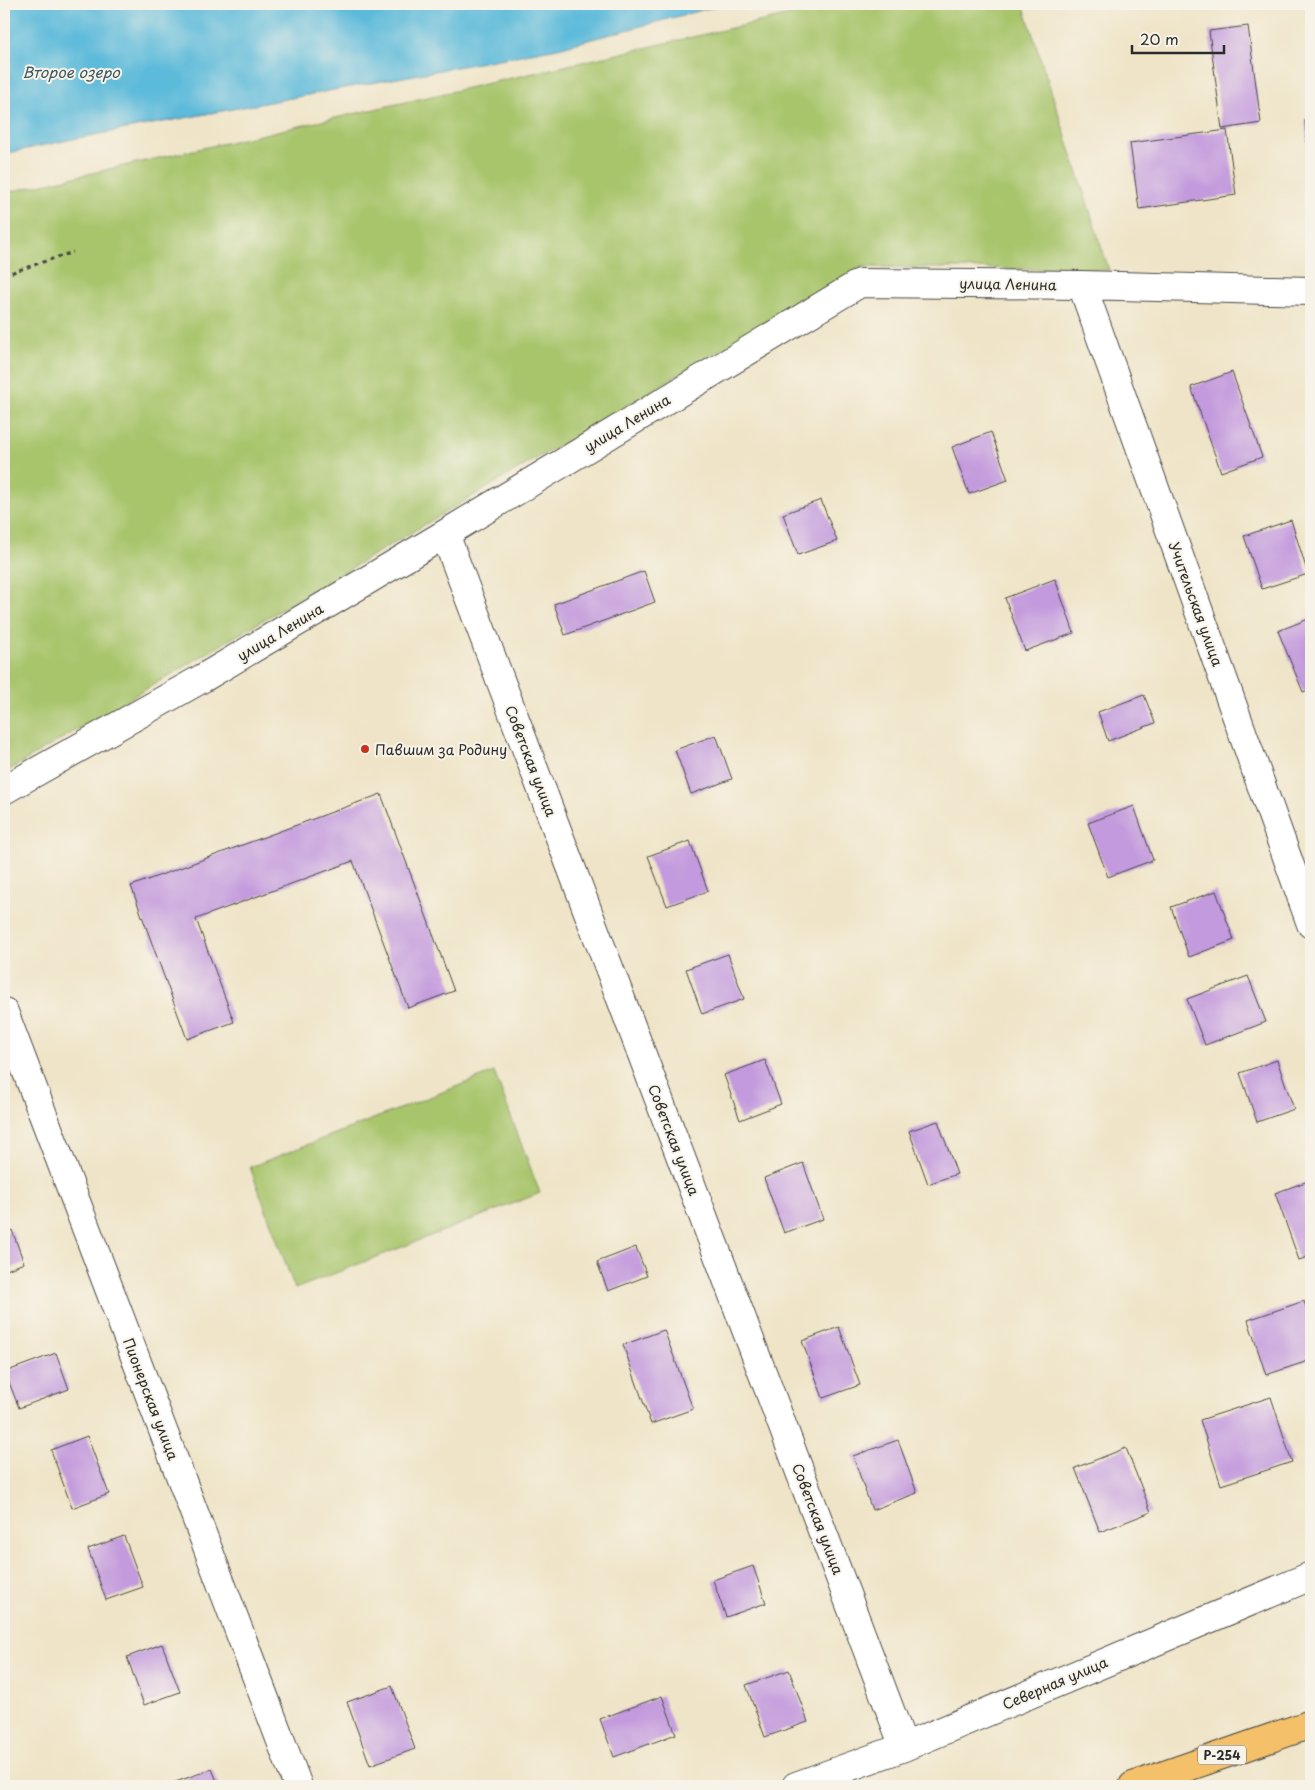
<svg xmlns="http://www.w3.org/2000/svg" width="1315" height="1790" font-family="'Playpen Sans',sans-serif">
	<style>
		.green { fill: #a8c56c; stroke: #6a784c }
		.water { fill: #5cbada; stroke: #447282 }
		.building { fill: #c29add }
		.lines { fill: none; stroke-linecap: round; stroke-linejoin: round }
		.minor-casing { stroke: #484742; stroke-width: 30 }
		.primary-casing { stroke: #484742; stroke-width: 30 }
		.path { stroke: #484742; stroke-width: 3; stroke-dasharray: 4 4; stroke-linecap: butt }
		.minor { stroke: #fff; stroke-width: 28 }
		.primary { stroke: #f4c16a; stroke-width: 28 }
		.poi-dot { fill: #c8321e; stroke: #f7f3e8; stroke-width: 2 }
		.labels { text-anchor: middle; dominant-baseline: central; stroke-width: 4; stroke-linejoin: round; paint-order: stroke }
		.shield { fill: #f7f3e8; stroke: #686764; stroke-width: 1 }
		.shield-label { font-size: 12px; font-weight: bold; fill: #2b2b2b }
		.street-label { font-size: 14px; fill: #2b2b2b; stroke: #f7f3e8 }
		.poi-label { font-size: 14px; fill: #2b2b2b; stroke: #f7f3e8; text-anchor: start }
		.water-label { font-size: 15px; font-style: italic; fill: #3a5660; stroke: #f7f3e8 }
	</style>
	<rect width="100%" height="100%" fill="#f7f3e8"/>
	<filter id="ink" filterUnits="userSpaceOnUse"><feTurbulence type="fractalNoise" baseFrequency=".02" numOctaves="2"/><feDisplacementMap in="SourceGraphic" scale="10" xChannelSelector="R" yChannelSelector="G"/><feConvolveMatrix kernelMatrix="1 2 1 2 8 2 1 2 1" color-interpolation-filters="sRGB"/></filter>
	<filter id="wash" filterUnits="userSpaceOnUse"><feTurbulence type="fractalNoise" baseFrequency=".0096" numOctaves="4" result="noise"/><feDisplacementMap in="SourceGraphic" scale="20" xChannelSelector="R" yChannelSelector="G"/><feGaussianBlur stdDeviation="1.12" result="paint"/><feColorMatrix in="noise" values="0 0 0 0 0 0 0 0 0 0 0 0 0 0 0 0 0 1.4 0 .05"/><feComposite in="paint" operator="in"/></filter>
	<g filter="url(#wash)">
		<rect width="100%" height="100%" fill="#efe4c7"/>
		<path class="green" d="M 838,4 L 1023,4 L 1109,270 L 861,267 L 4,773 L 4,193 Z
			M 494,1072 L 540,1193 L 295,1289 L 250,1167 Z"/>
		<path class="water" d="M 4,4 L 725,4 L 558,48 L 73,139 L 4,154 Z"/>
		<g id="blocks">
			<path class="building" d="M 1248,26 L 1261,123 L 1222,129 L 1209,31 Z
				M 1305,119 L 1311,119 L 1311,172 L 1310,172 Z
				M 1227,130 L 1236,195 L 1139,209 L 1130,143 Z
				M 1232,372 L 1262,457 L 1221,472 L 1191,387 Z
				M 991,432 L 1008,480 L 969,494 L 952,447 Z
				M 821,500 L 837,541 L 798,555 L 783,514 Z
				M 1291,520 L 1308,574 L 1262,589 L 1244,536 Z
				M 644,571 L 655,602 L 565,635 L 554,604 Z
				M 1055,579 L 1074,633 L 1025,651 L 1005,598 Z
				M 1311,618 L 1311,689 L 1303,692 L 1278,631 Z
				M 1144,695 L 1155,723 L 1108,741 L 1098,712 Z
				M 716,735 L 732,779 L 691,794 L 675,750 Z
				M 381,794 L 454,991 L 408,1008 L 353,861 L 196,919 L 234,1022 L 187,1039 L 131,886 Z
				M 1134,806 L 1153,860 L 1108,877 L 1088,823 Z
				M 690,841 L 708,891 L 667,906 L 648,856 Z
				M 1216,891 L 1234,940 L 1189,957 L 1171,907 Z
				M 728,954 L 744,999 L 702,1014 L 686,969 Z
				M 1248,976 L 1266,1022 L 1205,1045 L 1187,999 Z
				M 765,1060 L 781,1104 L 740,1120 L 724,1075 Z
				M 1277,1060 L 1294,1109 L 1257,1122 L 1240,1073 Z
				M 938,1121 L 957,1174 L 928,1184 L 909,1131 Z
				M 803,1163 L 823,1219 L 784,1233 L 764,1178 Z
				M 1311,1180 L 1311,1256 L 1299,1260 L 1275,1193 Z
				M 12,1230 L 24,1263 L 4,1271 L 4,1233 Z
				M 636,1247 L 647,1276 L 608,1291 L 597,1262 Z
				M 1304,1301 L 1311,1323 L 1311,1360 L 1266,1375 L 1248,1320 Z
				M 839,1327 L 860,1385 L 823,1398 L 802,1341 Z
				M 664,1330 L 693,1409 L 651,1424 L 623,1345 Z
				M 56,1353 L 69,1389 L 19,1408 L 5,1372 Z
				M 1271,1397 L 1292,1462 L 1221,1485 L 1200,1420 Z
				M 87,1436 L 109,1494 L 72,1508 L 51,1450 Z
				M 898,1440 L 917,1493 L 872,1510 L 853,1456 Z
				M 1126,1448 L 1151,1512 L 1100,1532 L 1075,1468 Z
				M 124,1536 L 143,1587 L 106,1600 L 88,1549 Z
				M 753,1566 L 766,1603 L 726,1617 L 713,1580 Z
				M 162,1644 L 180,1692 L 144,1705 L 127,1657 Z
				M 789,1670 L 808,1722 L 765,1737 L 746,1685 Z
				M 392,1686 L 415,1749 L 370,1765 L 347,1702 Z
				M 662,1696 L 676,1734 L 614,1757 L 600,1719 Z
				M 212,1769 L 219,1786 L 171,1786 L 170,1784 Z"/>
		</g>
	</g>
	<g filter="url(#ink)">
		<use href="#blocks" fill-opacity="0" stroke="#484742" stroke-width="1"/>
		<g class="lines">
			<defs>
				<path id="minor" d="M 1082,285 L 1311,924
					M 445,534 L 904,1747
					M 4,790 L 203,678 L 445,534 L 860,283 L 1082,285 L 1311,291
					M 4,1012 L 298,1786
					M 796,1786 L 904,1747 L 1311,1576"/>
				<path id="primary" d="M 1133,1786 L 1311,1724"/>
			</defs>
			<use href="#minor" class="minor-casing"/>
			<use href="#primary" class="primary-casing"/>
			<path class="path" d="M 4,275 L 73,252"/>
			<use href="#minor" class="minor"/>
			<use href="#primary" class="primary"/>
		</g>
	</g>
	<circle class="poi-dot" cx="365" cy="749" r="5"/>
	<g class="labels">
		<rect class="shield" x="1198" y="1745.5" width="48" height="19" rx="4"/>
		<g class="shield-label">
			<text x="1222" y="1755">Р-254</text>
		</g>
		<g class="street-label">
			<text transform="translate(1008 284) rotate(1)">улица Ленина</text>
			<text transform="translate(627 423) rotate(-31)">улица Ленина</text>
			<text transform="translate(1196 604) rotate(70)">Учительская улица</text>
			<text transform="translate(280 632) rotate(-31)">улица Ленина</text>
			<text transform="translate(531 761) rotate(69)">Советская улица</text>
			<text transform="translate(674 1140) rotate(69)">Советская улица</text>
			<text transform="translate(151 1399) rotate(69)">Пионерская улица</text>
			<text transform="translate(818 1519) rotate(69)">Советская улица</text>
			<text transform="translate(1055 1683) rotate(-23)">Северная улица</text>
		</g>
		<g class="poi-label">
			<text x="375" y="749">Павшим за Родину</text>
		</g>
		<g class="water-label">
			<text x="71" y="71">Второе озеро</text>
		</g>
	</g>
	<rect width="1315" height="1790" fill="none" stroke="#f7f3e8" stroke-width="20"/>
	<path d="M1132 45v8h92v-8" fill="none" stroke="#2b2b2b" stroke-width="2.5"/>
	<text x="1140" y="45" font-size="15" fill="#2b2b2b" stroke="#f7f3e8" stroke-width="4" paint-order="stroke">20 m</text>
</svg>
